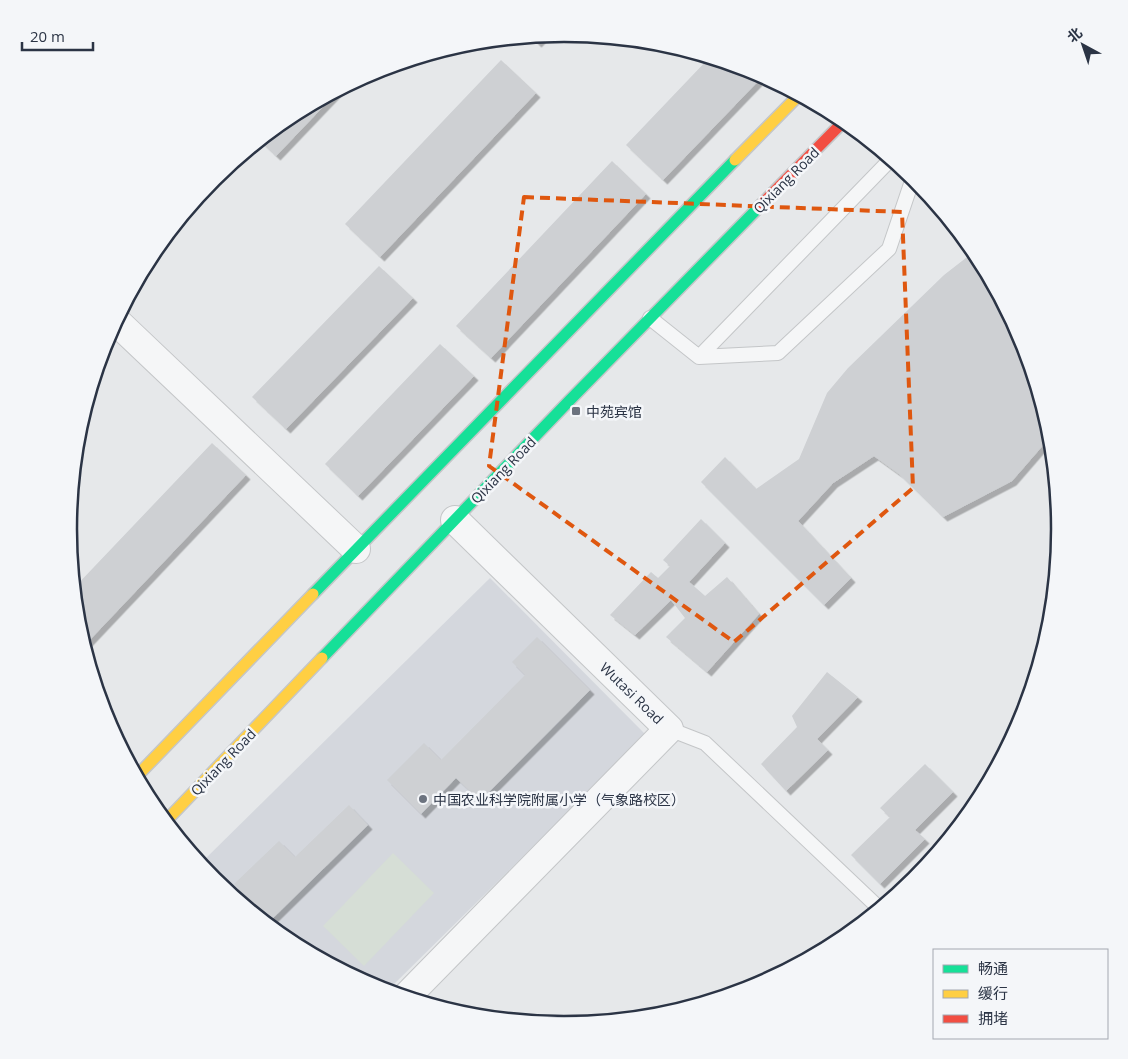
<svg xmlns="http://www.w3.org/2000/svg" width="1128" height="1059" font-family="'Open Sans','Noto Sans SC',sans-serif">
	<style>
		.built { fill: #d4d7dd }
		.green { fill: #d6ded6 }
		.building { fill: #ced0d3; filter: url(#shadow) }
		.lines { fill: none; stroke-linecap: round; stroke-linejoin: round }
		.lane-casing { stroke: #c4c6c8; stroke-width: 16 }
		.street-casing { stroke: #c4c6c8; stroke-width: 30 }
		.fast-casing { stroke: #c4c6c8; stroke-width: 14 }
		.slow-casing { stroke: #c4c6c8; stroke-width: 14 }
		.jam-casing { stroke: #c4c6c8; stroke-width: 14 }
		.lane { stroke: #f5f6f7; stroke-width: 14 }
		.street { stroke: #f5f6f7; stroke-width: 28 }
		.fast { stroke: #16e098; stroke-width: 11 }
		.slow { stroke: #ffcf43; stroke-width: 11 }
		.jam { stroke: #f24e42; stroke-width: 11 }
		.marked { fill: none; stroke: #df570f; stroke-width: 4; stroke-dasharray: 10 6; stroke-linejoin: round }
		.poi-dot { fill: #6c737f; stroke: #f4f6f9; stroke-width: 2 }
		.labels { text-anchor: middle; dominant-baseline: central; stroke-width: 5; stroke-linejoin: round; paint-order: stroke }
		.street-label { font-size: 14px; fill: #2b3445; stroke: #f4f6f9 }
		.poi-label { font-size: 14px; fill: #2b3445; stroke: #f4f6f9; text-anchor: start }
		.rim { fill: none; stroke: #2b3445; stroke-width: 2.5 }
	</style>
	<defs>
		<filter id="shadow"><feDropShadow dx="4.5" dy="4.5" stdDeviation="0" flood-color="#0004"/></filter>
	</defs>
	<rect width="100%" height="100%" fill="#e6e8ea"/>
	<path class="built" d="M 490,578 L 646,735 L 387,991 L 374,987 L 288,942 L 213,880 L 200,864 Z"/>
	<path class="green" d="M 393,853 L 434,893 L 364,966 L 323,926 Z"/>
	<path class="building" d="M 544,36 L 537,43 L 531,37 Z
		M 709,58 L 754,72 L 763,76 L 663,180 L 626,145 Z
		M 501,60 L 536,93 L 380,257 L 345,224 Z
		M 338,91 L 276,156 L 260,141 L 289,117 Z
		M 612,161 L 646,194 L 491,358 L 456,326 Z
		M 971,247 L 976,254 L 1022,340 L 1051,436 L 1012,481 L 943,517 L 899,474 L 874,456 L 833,483 L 798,521 L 851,578 L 824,605 L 701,482 L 725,457 L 756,489 L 799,459 L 827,393 L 848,368 L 944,275 L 971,254 Z
		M 379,266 L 413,298 L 286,429 L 252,397 Z
		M 440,344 L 474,376 L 358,496 L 325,464 Z
		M 212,443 L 246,475 L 84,646 L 78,626 L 74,588 Z
		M 701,519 L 725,543 L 689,582 L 705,596 L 727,577 L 759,614 L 707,672 L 666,637 L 685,618 L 671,600 L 635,635 L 610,615 L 651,572 L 658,578 L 670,566 L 663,560 Z
		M 537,637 L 590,690 L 480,801 L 456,778 L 421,814 L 387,780 L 424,743 L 441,760 L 525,675 L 512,662 Z
		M 827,672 L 858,697 L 817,739 L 828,750 L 786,791 L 761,764 L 797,727 L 792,716 Z
		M 925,764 L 953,792 L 915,830 L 925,839 L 880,884 L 851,855 L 890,817 L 880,808 Z
		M 349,805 L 368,825 L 270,921 L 234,884 L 279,841 L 295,857 Z"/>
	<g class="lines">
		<defs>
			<path id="lane" d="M 650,318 L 699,357 L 891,159
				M 699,357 L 778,353 L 889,249 L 913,178
				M 669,729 L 705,743 L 880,909"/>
			<path id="street" d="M 116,321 L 356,549
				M 406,997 L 669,729 L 455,520"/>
			<path id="fast" d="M 313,594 L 735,160
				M 322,658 L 569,401 L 761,205"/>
			<path id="slow" d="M 735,160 L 799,95
				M 137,776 L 313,594
				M 165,822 L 322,658"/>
			<path id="jam" d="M 761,205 L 844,121"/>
		</defs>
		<use href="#lane" class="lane-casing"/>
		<use href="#street" class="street-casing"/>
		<use href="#fast" class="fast-casing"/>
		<use href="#slow" class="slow-casing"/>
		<use href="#jam" class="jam-casing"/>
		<use href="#lane" class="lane"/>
		<use href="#street" class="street"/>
		<use href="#fast" class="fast"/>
		<use href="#slow" class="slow"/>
		<use href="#jam" class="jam"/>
	</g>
	<path class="marked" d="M 524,197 L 902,212 L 913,488 L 734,642 L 489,466 Z"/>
	<g class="poi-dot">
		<rect x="571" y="406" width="10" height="10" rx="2.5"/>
		<circle cx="423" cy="799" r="5"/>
	</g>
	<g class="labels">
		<g class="street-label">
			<text transform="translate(786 180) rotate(-45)">Qixiang Road</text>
			<text transform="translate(503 470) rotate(-46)">Qixiang Road</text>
			<text transform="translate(632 693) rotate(44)">Wutasi Road</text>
			<text transform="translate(223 762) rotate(-46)">Qixiang Road</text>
		</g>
		<g class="poi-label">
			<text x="586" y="411">中苑宾馆</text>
			<text x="433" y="799">中国农业科学院附属小学（气象路校区）</text>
		</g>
	</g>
	<path d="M0 0H1128V1059H0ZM77 529a487 487 0 1 1 974 0a487 487 0 1 1-974 0Z" fill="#f4f6f9" fill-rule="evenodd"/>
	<path class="rim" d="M77 529a487 487 0 1 1 974 0a487 487 0 1 1-974 0Z"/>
	<rect x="933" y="949" width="175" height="90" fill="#f4f6f9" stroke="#a4a8b1"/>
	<rect x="943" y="965" width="25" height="8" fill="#16e098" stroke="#a4a8b1"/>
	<text x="978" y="974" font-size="15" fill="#2b3445">畅通</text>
	<rect x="943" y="990" width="25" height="8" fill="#ffcf43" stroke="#a4a8b1"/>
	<text x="978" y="999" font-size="15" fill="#2b3445">缓行</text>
	<rect x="943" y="1015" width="25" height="8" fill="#f24e42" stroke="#a4a8b1"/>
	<text x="978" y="1024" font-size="15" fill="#2b3445">拥堵</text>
	<g transform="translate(1083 45) rotate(320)" stroke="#f4f6f9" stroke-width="4" paint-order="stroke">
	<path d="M0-4L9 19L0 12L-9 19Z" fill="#2b3445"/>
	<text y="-8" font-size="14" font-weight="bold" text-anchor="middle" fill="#2b3445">北</text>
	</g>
	<path d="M22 42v8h71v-8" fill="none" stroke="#2b3445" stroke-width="2.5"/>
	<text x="30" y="42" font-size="15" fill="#2b3445" stroke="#f4f6f9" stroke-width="4" paint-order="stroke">20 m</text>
</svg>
